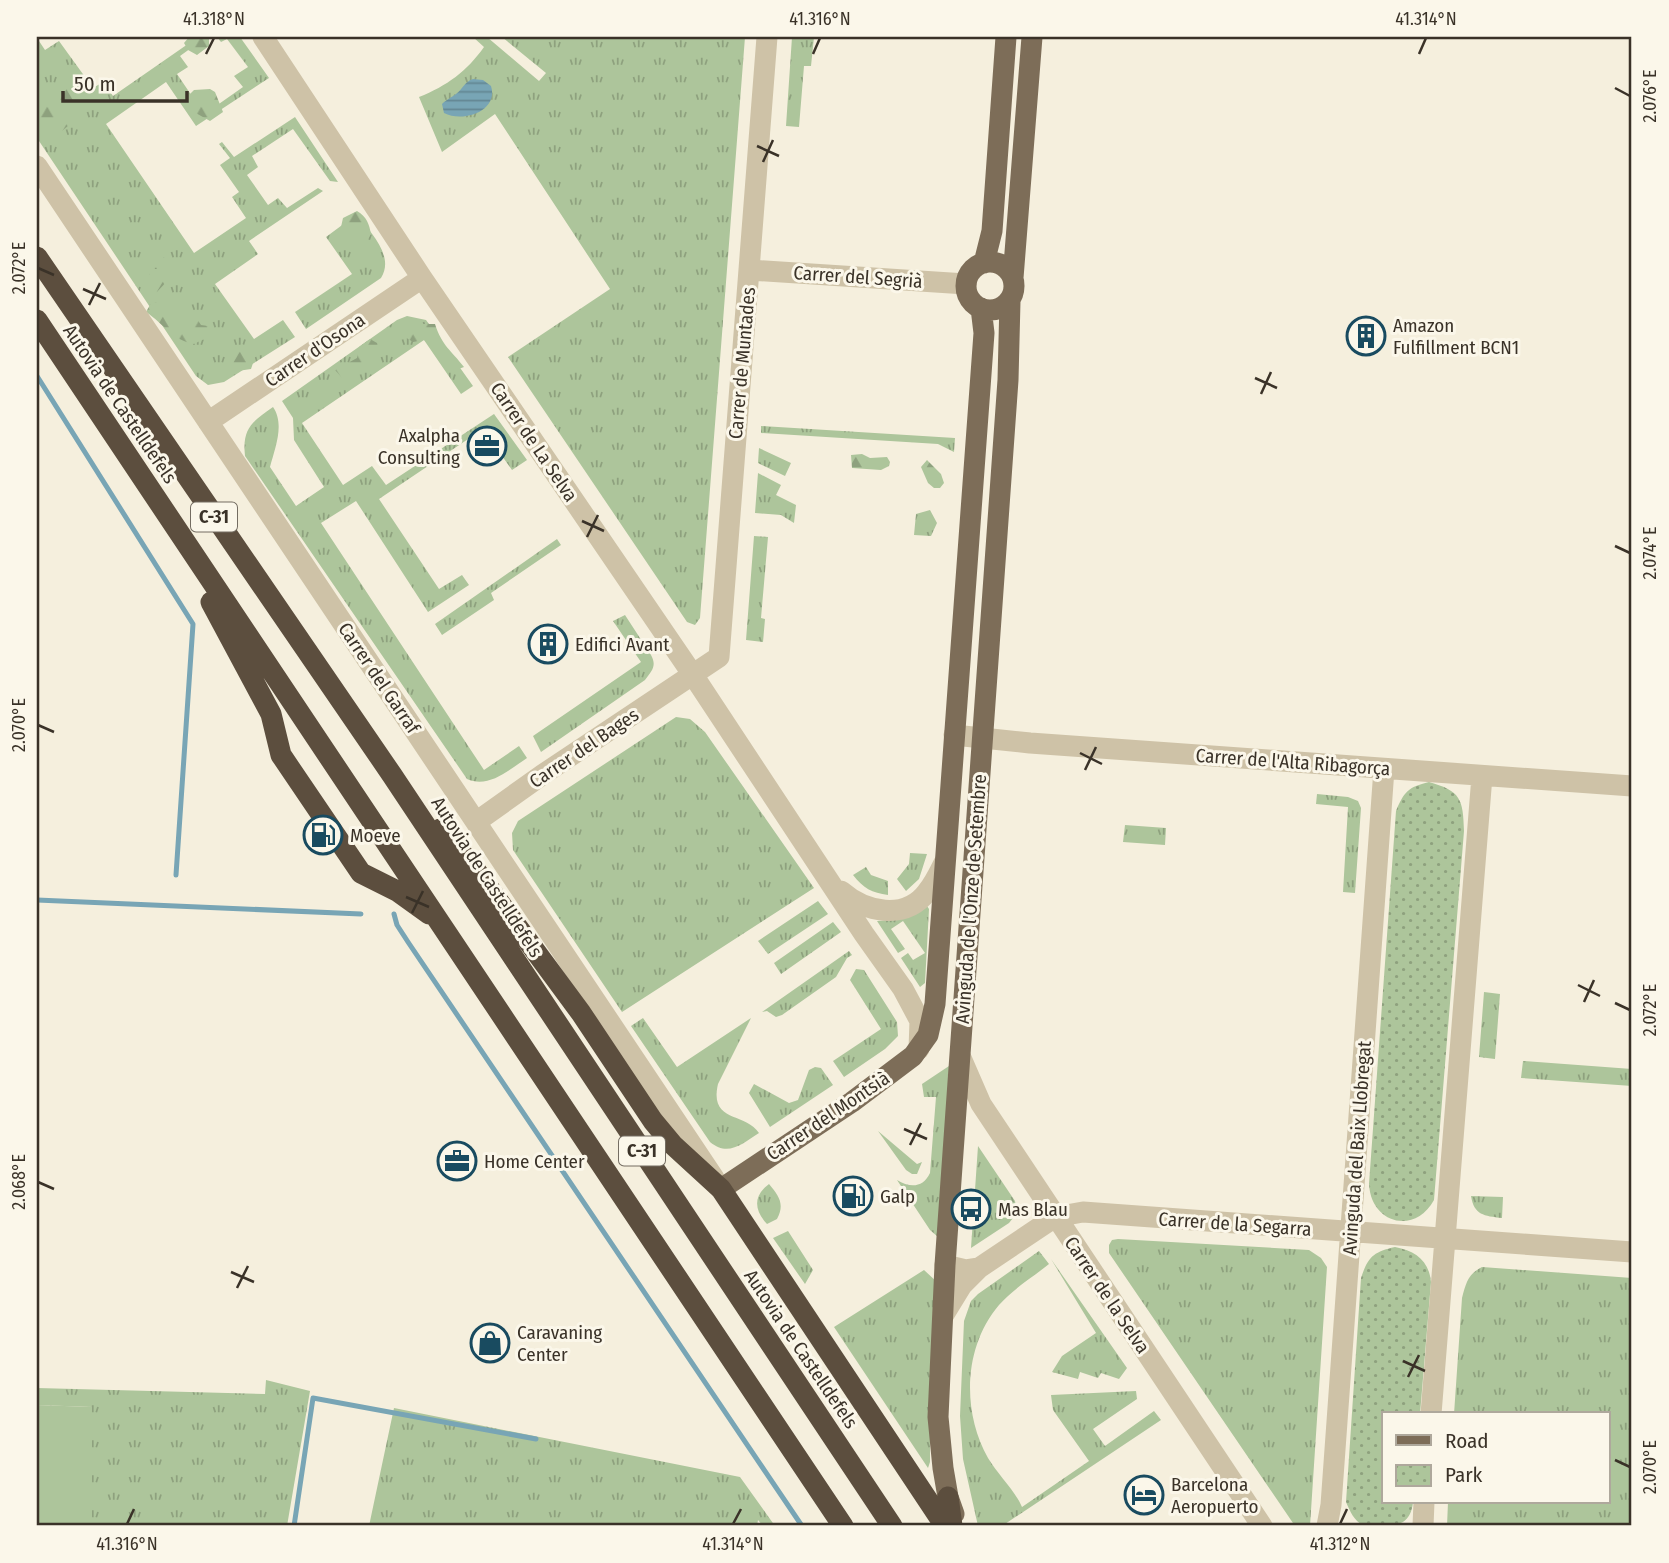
<svg xmlns="http://www.w3.org/2000/svg" width="1669" height="1563" font-family="'Fira Sans Condensed',sans-serif">
	<style>
		.grass { fill: url(#grass-tufts) }
		.forest { fill: url(#forest-firs) }
		.park { fill: url(#park-dots) }
		.garden { fill: #adc59b }
		.water { fill: url(#water-rules) }
		.lines { fill: none; stroke-linecap: round; stroke-linejoin: round }
		.stream { stroke: #78a5b5; stroke-width: 5 }
		.minor { stroke: #cec2a7; stroke-width: 21 }
		.major { stroke: #7d6d58; stroke-width: 21 }
		.highway { stroke: #5c4e3e; stroke-width: 21 }
		.ticks { fill: none; stroke: #3a3228; stroke-width: 2.5 }
		.labels { text-anchor: middle; dominant-baseline: central; stroke-width: 6; stroke-linejoin: round; paint-order: stroke }
		.shield { fill: #fbf7ea; stroke: #746d62; stroke-width: 2 }
		.shield-label { font-size: 18px; font-weight: bold; fill: #3a3228 }
		.street-label { font-size: 19px; fill: #3a3228; stroke: #fbf7ea }
		.poi-label { font-size: 19px; fill: #3a3228; stroke: #fbf7ea; text-anchor: start }
		.neatline { fill: none; stroke: #3a3228; stroke-width: 2.5 }
		.ticks-label { font-size: 18px; text-anchor: middle; fill: #3a3228 }
	</style>
	<defs>
		<pattern id="grass-tufts" width="24" height="20" patternUnits="userSpaceOnUse" patternTransform="scale(1.75)"><rect width="24" height="20" fill="#adc59b"/><path d="M3 7l-1-3M5 7V3M7 7l1-3M15 17l-1-3M17 17v-4M19 17l1-3" fill="none" stroke="#8ea17e"/></pattern>
		<pattern id="forest-firs" width="22" height="20" patternUnits="userSpaceOnUse" patternTransform="scale(1.75)"><rect width="22" height="20" fill="#adc59b"/><path d="M5 1l3.5 6h-7zM16 11l3.5 6h-7z" fill="#8ea17e"/></pattern>
		<pattern id="park-dots" width="8" height="8" patternUnits="userSpaceOnUse" patternTransform="scale(1.75)"><rect width="8" height="8" fill="#adc59b"/><path d="M2 2h.1M6 6h.1" fill="none" stroke="#8ea17e" stroke-width="1.8" stroke-linecap="round"/></pattern>
		<pattern id="water-rules" width="6" height="5" patternUnits="userSpaceOnUse" patternTransform="scale(1.75)"><rect width="6" height="5" fill="#78a5b5"/><path d="M0 2.5h6" fill="none" stroke="#638793"/></pattern>
	</defs>
	<rect width="100%" height="100%" fill="#f5efdd"/>
	<path class="grass" d="M 198,37 L 205,38 L 180,56 L 188,67 L 177,74 L 196,102 L 216,106 L 243,87 L 234,76 L 248,67 L 227,39 L 221,42 L 217,37 L 240,37 L 269,78 L 196,126 L 166,82 L 106,124 L 194,253 L 246,218 L 232,197 L 239,192 L 220,165 L 230,158 L 219,144 L 222,142 L 234,157 L 295,117 L 338,182 L 330,181 L 293,129 L 252,156 L 258,167 L 247,175 L 268,205 L 278,198 L 287,208 L 318,188 L 323,191 L 249,241 L 258,254 L 215,284 L 254,339 L 283,320 L 295,337 L 224,382 L 208,385 L 196,376 L 37,138 L 37,38 L 45,50 L 59,41 L 93,88 L 103,82 L 113,96 Z
		M 473,37 L 487,37 L 539,81 L 546,73 L 502,37 L 745,37 L 700,618 L 695,625 L 687,622 L 508,357 L 610,289 L 495,114 L 442,152 L 419,97 C 447,86 467,71 484,47 Z
		M 792,37 L 814,37 L 811,66 L 804,66 L 799,127 L 786,126 Z
		M 357,214 C 370,232 395,256 381,278 L 306,329 L 295,312 L 352,274 L 326,237 Z
		M 407,316 L 426,320 L 473,386 L 461,394 L 424,340 L 302,423 L 343,485 L 372,466 L 386,485 L 494,414 L 527,460 L 512,470 L 483,429 L 379,499 L 439,589 L 462,575 L 469,585 L 428,612 L 356,501 L 321,523 L 484,770 L 519,746 L 527,758 C 510,769 489,789 467,779 L 245,456 C 242,428 252,422 273,407 C 285,424 275,448 270,467 L 296,506 L 324,487 L 294,440 L 293,418 L 282,401 L 397,320 Z
		M 761,426 L 955,438 L 954,452 L 938,444 L 761,433 Z
		M 759,448 L 791,463 L 785,476 L 758,463 Z
		M 758,473 L 781,485 L 776,495 L 796,505 L 794,523 L 781,515 L 755,513 Z
		M 930,510 L 937,523 L 931,536 L 914,535 L 916,514 Z
		M 754,536 L 768,537 L 761,618 L 765,619 L 763,642 L 746,640 Z
		M 557,539 L 561,545 L 491,593 L 494,600 L 442,635 L 435,624 Z
		M 625,615 L 651,655 C 657,666 652,671 645,680 L 541,752 L 533,736 L 641,662 L 613,621 Z
		M 676,717 L 690,719 L 705,732 L 814,888 L 622,1012 L 513,850 L 512,833 L 518,821 Z
		M 1317,794 L 1348,797 L 1358,801 L 1361,808 L 1355,893 L 1343,892 L 1348,807 L 1316,804 Z
		M 1125,825 L 1166,828 L 1165,845 L 1123,842 Z
		M 910,853 L 927,854 L 919,879 L 906,891 L 897,879 L 909,864 Z
		M 866,867 L 871,875 L 888,881 L 888,895 C 872,893 863,888 853,875 Z
		M 818,901 L 828,914 L 768,954 L 758,941 Z
		M 927,906 L 929,909 L 925,983 L 920,987 L 901,958 L 908,953 L 913,960 L 925,953 L 903,921 L 891,929 L 905,949 L 898,953 L 877,921 L 888,920 Z
		M 833,922 L 841,932 L 781,974 L 774,963 Z
		M 849,951 L 852,955 L 847,958 L 836,977 L 782,1015 L 776,1017 L 767,1011 L 762,1012 Z
		M 856,969 L 864,970 L 897,1022 L 898,1036 L 885,1049 L 844,1077 L 833,1061 L 881,1029 L 850,980 Z
		M 1484,992 L 1500,994 L 1495,1059 L 1479,1057 Z
		M 643,1018 L 677,1067 L 751,1018 L 718,1084 C 709,1123 745,1112 759,1133 C 742,1144 728,1157 710,1142 L 631,1026 Z
		M 1523,1061 L 1632,1069 L 1632,1086 L 1521,1078 Z
		M 952,1064 L 938,1237 L 930,1230 L 897,1180 C 910,1188 923,1188 930,1173 L 936,1097 L 924,1097 L 922,1084 Z
		M 815,1067 L 821,1068 L 833,1085 L 770,1127 L 749,1093 L 754,1084 L 789,1103 L 798,1100 L 809,1070 Z
		M 878,1131 L 917,1164 L 922,1162 L 917,1174 L 912,1174 L 906,1170 Z
		M 978,1146 L 1015,1201 L 1017,1213 L 1009,1223 L 971,1248 Z
		M 769,1184 C 779,1196 785,1204 777,1219 L 767,1224 C 754,1210 753,1196 769,1184 Z
		M 1471,1196 L 1503,1197 L 1502,1218 C 1484,1216 1474,1215 1471,1196 Z
		M 788,1231 L 813,1270 L 805,1284 L 773,1238 Z
		M 1118,1239 L 1309,1250 L 1321,1258 L 1327,1267 L 1310,1526 L 1295,1526 L 1109,1253 L 1109,1245 L 1112,1240 Z
		M 1039,1251 L 1049,1264 C 1033,1277 1013,1289 999,1305 C 963,1347 962,1412 988,1458 C 998,1475 1014,1489 1022,1507 L 1089,1461 L 1053,1410 L 1051,1395 L 1136,1391 L 1137,1399 L 1093,1429 L 1105,1446 L 1154,1411 L 1161,1420 L 1002,1526 L 978,1526 L 963,1459 L 960,1416 L 964,1321 L 971,1301 L 978,1294 Z
		M 1051,1259 L 1127,1368 L 1119,1379 L 1101,1373 L 1098,1378 L 1080,1372 L 1078,1379 L 1052,1372 L 1062,1356 L 1096,1333 Z
		M 1482,1267 L 1632,1278 L 1632,1526 L 1447,1526 L 1448,1502 L 1608,1502 L 1608,1414 L 1454,1414 L 1462,1298 C 1466,1283 1468,1274 1482,1267 Z
		M 924,1270 L 937,1282 L 930,1391 L 930,1462 L 928,1468 L 834,1327 Z
		M 266,1380 L 310,1391 L 287,1526 L 92,1526 L 92,1407 L 37,1405 L 37,1388 L 265,1394 Z
		M 394,1408 L 740,1477 L 775,1526 L 763,1526 L 758,1520 L 757,1526 L 369,1526 Z"/>
	<path class="forest" d="M 189,37 L 209,37 L 209,46 L 197,55 L 188,50 L 184,43 Z
		M 78,74 L 91,79 L 95,94 L 76,106 L 72,115 L 74,121 L 57,135 L 49,138 L 37,134 L 37,93 L 40,89 L 59,88 Z
		M 210,89 L 215,92 L 223,112 L 210,121 L 194,112 L 186,104 L 186,98 L 194,90 Z
		M 357,211 C 367,217 369,224 371,234 L 366,242 C 352,244 347,239 341,227 L 343,218 Z
		M 164,257 L 172,276 L 154,295 L 145,294 L 143,287 L 151,279 L 148,269 L 160,269 L 160,260 Z
		M 161,302 L 170,303 L 176,312 L 193,313 L 201,325 L 208,326 L 204,339 L 194,344 C 172,340 164,324 146,312 L 151,303 Z
		M 413,324 L 435,324 C 442,346 451,350 464,367 L 456,370 C 443,362 437,348 424,340 L 413,342 L 405,337 L 401,326 Z
		M 370,339 L 377,343 L 379,351 L 371,365 L 354,368 L 344,380 L 335,370 L 357,358 L 359,347 Z
		M 242,344 L 257,351 L 251,369 L 231,372 L 226,363 L 234,349 Z
		M 862,454 L 870,458 L 887,457 L 890,462 L 889,466 L 881,470 L 852,468 L 851,455 Z
		M 927,460 L 941,474 L 944,483 L 940,488 L 934,488 L 928,483 L 921,467 Z"/>
	<path class="park" d="M 1429,782 C 1461,791 1463,799 1464,831 L 1434,1200 C 1415,1235 1371,1224 1369,1184 L 1396,811 C 1404,792 1408,787 1429,782 Z
		M 1395,1247 C 1416,1251 1429,1261 1431,1282 L 1420,1414 L 1384,1414 L 1384,1502 L 1413,1502 C 1411,1523 1399,1526 1381,1526 C 1376,1526 1368,1528 1363,1525 C 1354,1521 1350,1511 1346,1502 L 1361,1278 C 1368,1257 1373,1252 1395,1247 Z"/>
	<path class="garden" d="M 37,1405 L 92,1407 L 92,1526 L 37,1526 Z"/>
	<path class="water" d="M 473,79 L 483,80 L 491,86 C 499,111 463,123 444,113 L 442,104 C 447,99 451,98 456,94 C 463,89 464,82 473,79 Z"/>
	<g class="lines">
		<path class="stream" d="M 37,376 L 193,624 L 176,875
			M 37,900 L 361,914
			M 394,914 L 397,925 L 408,942 L 802,1526
			M 294,1526 L 313,1398 L 536,1439"/>
		<path class="minor" d="M 263,37 L 422,278 L 693,675 L 864,934 L 903,989 L 920,1021 L 919,1049
			M 37,166 L 714,1178
			M 750,270 L 966,284
			M 208,422 L 422,278
			M 954,735 L 1030,743 L 1632,786
			M 476,822 L 542,775 L 719,657 L 767,37
			M 841,891 C 865,912 905,921 927,892 C 934,884 939,873 944,863
			M 961,1058 L 981,1104 L 1262,1526
			M 945,1265 L 966,1270 L 979,1268 L 1055,1217 L 1083,1212 L 1632,1252
			M 943,1316 L 962,1285 L 979,1268
			M 1431,1414 L 1482,776
			M 1327,1526 L 1331,1505 L 1384,769
			M 1423,1526 L 1424,1502"/>
		<path class="major" d="M966 286a24 24 0 1 1 48 0a24 24 0 1 1-48 0Z
			M 984,263 L 992,231 L 1006,37
			M 1013,278 L 1032,37
			M 721,1189 L 852,1102 L 913,1056 L 928,1035 L 935,1004 L 984,333 L 981,308
			M 954,1514 L 948,1497 L 943,1468 L 938,1417 L 945,1265 L 1008,380 L 1010,301"/>
		<path class="highway" d="M 37,257 L 392,775 L 892,1526
			M 37,320 L 843,1526
			M 211,602 L 271,714 L 281,755 L 361,873 L 397,891 L 429,914
			M 440,829 L 471,864 L 581,1013 L 653,1121 L 673,1145 L 721,1189 L 945,1526
			M 948,1497 L 952,1526"/>
	</g>
	<path class="ticks" d="M 206,54 L 214,38M 813,54 L 820,38M 1419,54 L 1426,38M 1615,88 L 1630,96M 757,146 L 779,156M 763,162 L 773,140M 38,268 L 54,275M 83,289 L 106,299M 89,305 L 100,283M 1255,378 L 1277,388M 1261,394 L 1271,372M 582,521 L 604,531M 587,537 L 598,515M 1615,546 L 1630,553M 38,725 L 54,732M 1080,753 L 1102,764M 1085,770 L 1096,747M 406,897 L 429,907M 412,913 L 423,891M 1578,985 L 1600,996M 1584,1002 L 1594,980M 1615,1003 L 1630,1010M 904,1129 L 927,1139M 910,1145 L 921,1123M 38,1182 L 54,1189M 231,1272 L 254,1282M 237,1288 L 248,1266M 1403,1361 L 1425,1371M 1408,1377 L 1419,1355M 1615,1460 L 1630,1467M 127,1524 L 134,1509M 733,1524 L 741,1509M 1340,1524 L 1347,1509"/>
	<defs>
		<symbol id="building-ring" viewBox="-11 -11 22 22"><circle r="9.5" fill="#fbf7ea" stroke="#194b60" stroke-width="1.5"/><path d="M-4-6H4V6H1V3H-1V6H-4ZM-2.5-4.3h1.7v1.8h-1.7ZM.8-4.3h1.7v1.8H.8ZM-2.5-1h1.7V.8h-1.7ZM.8-1h1.7V.8H.8Z" fill="#194b60"/></symbol>
		<symbol id="office-ring" viewBox="-11 -11 22 22"><circle r="9.5" fill="#fbf7ea" stroke="#194b60" stroke-width="1.5"/><path d="M-6-3h4V-5.5h4V-3h4V5H-6ZM-1-4.5V-3h2v-1.5ZM-6 0V1H6V0Z" fill="#194b60"/></symbol>
		<symbol id="fuel-ring" viewBox="-11 -11 22 22"><circle r="9.5" fill="#fbf7ea" stroke="#194b60" stroke-width="1.5"/><path d="M-5.5-6h7V0h2V4h1.3V-2.5L3-4.5l.8-.8L6-3V5H2.5V1h-1V6h-7ZM-4.2-4.7v3.2H.2V-4.7Z" fill="#194b60"/></symbol>
		<symbol id="bus-ring" viewBox="-11 -11 22 22"><circle r="9.5" fill="#fbf7ea" stroke="#194b60" stroke-width="1.5"/><path d="M-5-6H5V4H4V6H2V4H-2V6H-4V4H-5ZM-3.5-4V0h7V-4ZM-3.5 1.2v1.5H-2V1.2ZM2 1.2v1.5H3.5V1.2Z" fill="#194b60"/></symbol>
		<symbol id="shop-ring" viewBox="-11 -11 22 22"><circle r="9.5" fill="#fbf7ea" stroke="#194b60" stroke-width="1.5"/><path d="M-5-2.5h2.3a2.7 3.5 0 0 1 5.4 0H5L5.5 6h-11ZM-1.5-2.5h3a1.5 2.3 0 0 0-3 0Z" fill="#194b60"/></symbol>
		<symbol id="hotel-ring" viewBox="-11 -11 22 22"><circle r="9.5" fill="#fbf7ea" stroke="#194b60" stroke-width="1.5"/><path d="M-6-4.5h1.5V1H6V5H4.5V3h-9V5H-6ZM-4 0a1.8 1.8 0 1 1 3.6 0ZM.5 0V-2.5h3Q6-2.5 6 0Z" fill="#194b60"/></symbol>
	</defs>
	<g fill-rule="evenodd">
		<use href="#building-ring" x="1344" y="314" width="44" height="44"/>
		<use href="#office-ring" x="465" y="424" width="44" height="44"/>
		<use href="#building-ring" x="526" y="622" width="44" height="44"/>
		<use href="#fuel-ring" x="301" y="813" width="44" height="44"/>
		<use href="#office-ring" x="435" y="1139" width="44" height="44"/>
		<use href="#fuel-ring" x="831" y="1174" width="44" height="44"/>
		<use href="#bus-ring" x="949" y="1187" width="44" height="44"/>
		<use href="#shop-ring" x="468" y="1321" width="44" height="44"/>
		<use href="#hotel-ring" x="1122" y="1473" width="44" height="44"/>
	</g>
	<g class="labels">
		<g class="shield">
			<rect x="191" y="502.5" width="46" height="29" rx="5"/>
			<rect x="619" y="1136.5" width="46" height="29" rx="5"/>
		</g>
		<g class="shield-label">
			<text x="214" y="517">C-31</text>
			<text x="642" y="1151">C-31</text>
		</g>
		<g class="street-label">
			<text transform="translate(858 277) rotate(4)">Carrer del Segrià</text>
			<text transform="translate(315 350) rotate(-34)">Carrer d'Osona</text>
			<text transform="translate(742 363) rotate(-85)">Carrer de Muntades</text>
			<text transform="translate(120 404) rotate(56)">Autovia de Castelldefels</text>
			<text transform="translate(534 442) rotate(56)">Carrer de La Selva</text>
			<text transform="translate(379 678) rotate(56)">Carrer del Garraf</text>
			<text transform="translate(584 748) rotate(-34)">Carrer del Bages</text>
			<text transform="translate(1293 762) rotate(4)">Carrer de l'Alta Ribagorça</text>
			<text transform="translate(487 877) rotate(57)">Autovia de Castelldefels</text>
			<text transform="translate(971 899) rotate(-86)">Avinguda de l'Onze de Setembre</text>
			<text transform="translate(828 1116) rotate(-34)">Carrer del Montsià</text>
			<text transform="translate(1357 1148) rotate(-86)">Avinguda del Baix Llobregat</text>
			<text transform="translate(1235 1224) rotate(4)">Carrer de la Segarra</text>
			<text transform="translate(1107 1295) rotate(56)">Carrer de la Selva</text>
			<text transform="translate(801 1349) rotate(56)">Autovia de Castelldefels</text>
		</g>
		<g class="poi-label">
			<text x="1393" y="325">Amazon<tspan x="1393" dy="22">Fulfillment BCN1</tspan></text>
			<text x="460" y="435" text-anchor="end">Axalpha<tspan x="460" dy="22">Consulting</tspan></text>
			<text x="575" y="644">Edifici Avant</text>
			<text x="350" y="835">Moeve</text>
			<text x="484" y="1161">Home Center</text>
			<text x="880" y="1196">Galp</text>
			<text x="998" y="1209">Mas Blau</text>
			<text x="517" y="1332">Caravaning<tspan x="517" dy="22">Center</tspan></text>
			<text x="1171" y="1484">Barcelona<tspan x="1171" dy="22">Aeropuerto</tspan></text>
		</g>
	</g>
	<rect width="1669" height="1563" fill="none" stroke="#fbf7ea" stroke-width="77"/>
	<rect x="1382" y="1412" width="228" height="91" fill="#fbf7ea" stroke="#aea89c" stroke-width="2"/>
	<rect x="1396" y="1435" width="35" height="10" fill="#7d6d58" stroke="#aea89c" stroke-width="2"/>
	<text x="1445" y="1448" font-size="21" fill="#3a3228">Road</text>
	<rect x="1396" y="1465" width="35" height="21" fill="url(#park-dots)" stroke="#aea89c" stroke-width="2"/>
	<text x="1445" y="1482" font-size="21" fill="#3a3228">Park</text>
	<path d="M63 91v10h124v-10" fill="none" stroke="#3a3228" stroke-width="3.5"/>
	<text x="74" y="91" font-size="21" fill="#3a3228" stroke="#fbf7ea" stroke-width="5" paint-order="stroke">50 m</text>
	<rect x="38" y="38" width="1592" height="1486" class="neatline"/>
	<g class="ticks-label">
		<text x="214" y="25">41.318°N</text>
		<text x="820" y="25">41.316°N</text>
		<text x="1426" y="25">41.314°N</text>
		<text transform="translate(1650 96) rotate(-90)" y="6">2.076°E</text>
		<text transform="translate(19 268) rotate(-90)" y="6">2.072°E</text>
		<text transform="translate(1650 553) rotate(-90)" y="6">2.074°E</text>
		<text transform="translate(19 725) rotate(-90)" y="6">2.070°E</text>
		<text transform="translate(1650 1010) rotate(-90)" y="6">2.072°E</text>
		<text transform="translate(19 1182) rotate(-90)" y="6">2.068°E</text>
		<text transform="translate(1650 1467) rotate(-90)" y="6">2.070°E</text>
		<text x="127" y="1550">41.316°N</text>
		<text x="733" y="1550">41.314°N</text>
		<text x="1340" y="1550">41.312°N</text>
	</g>
</svg>
